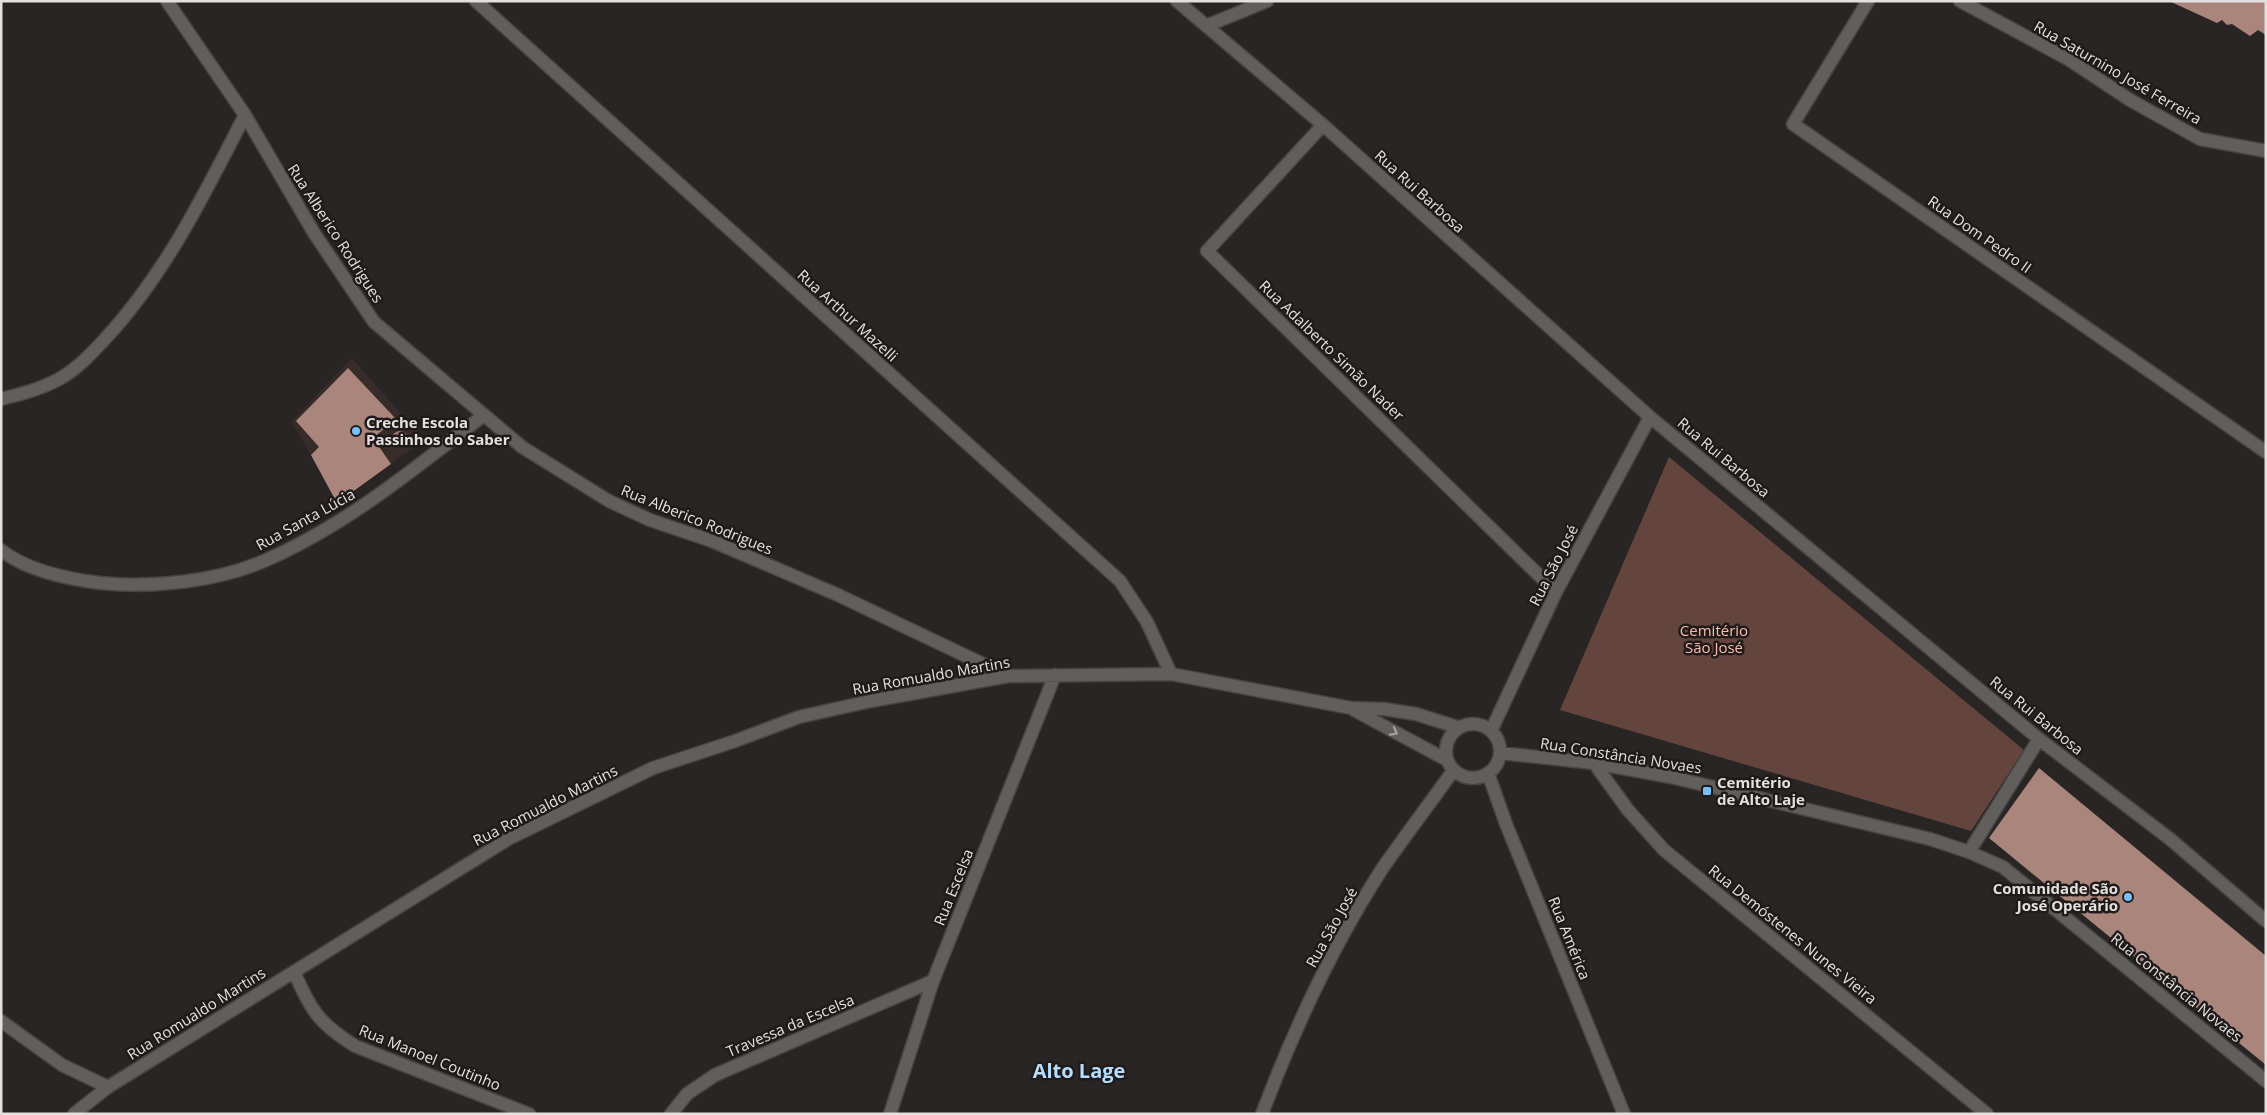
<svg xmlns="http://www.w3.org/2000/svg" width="2267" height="1115" font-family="'Open Sans',sans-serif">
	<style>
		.built { fill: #372c29 }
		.green { fill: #64453d }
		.building { fill: #a9857c }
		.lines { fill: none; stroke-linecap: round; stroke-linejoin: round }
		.minor-casing { stroke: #474342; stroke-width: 15 }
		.minor { stroke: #615f5e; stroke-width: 12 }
		.tree { fill: #9c786f }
		.oneway { stroke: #a8a6a5 }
		.poi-dot { fill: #78bff7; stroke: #201b1a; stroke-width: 2 }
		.labels { text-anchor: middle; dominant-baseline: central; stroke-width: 5; stroke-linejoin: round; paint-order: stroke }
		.street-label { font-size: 15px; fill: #e3e0df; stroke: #201b1a }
		.poi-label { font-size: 15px; font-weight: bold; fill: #e3e0df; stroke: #201b1a; text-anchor: start }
		.park-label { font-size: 15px; fill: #fbbcad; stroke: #201b1a }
		.district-label { font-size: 20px; font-weight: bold; fill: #b7ddfd; stroke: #201b1a }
	</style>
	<rect width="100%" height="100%" fill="#292524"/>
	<path class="built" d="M 352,358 L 424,440 L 337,503 L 292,421 Z"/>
	<path class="green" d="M 1669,457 L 2024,750 L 1971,831 L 1560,710 Z"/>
	<path class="building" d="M 2169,1 L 2266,1 L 2266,35 L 2258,30 L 2250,36 L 2232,24 L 2227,25 L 2222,20 L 2217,23 Z
		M 348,368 L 396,419 L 373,438 L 391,464 L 337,503 L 311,455 L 319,447 L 296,421 Z
		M 2039,768 L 2266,956 L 2266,1065 L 1989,838 Z"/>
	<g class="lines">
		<defs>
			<path id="minor" d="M 167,1 L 245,115 L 314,233 L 374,322 L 522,447 L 609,501 L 650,520 L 712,541 L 838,595 L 1008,676
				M 476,1 L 1120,581 L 1147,622 L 1171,674
				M 1177,1 L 1323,125 L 1650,417 L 2039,739 L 2170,839 L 2266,921
				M 1868,1 L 1793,124 L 2266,452
				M 1960,1 L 2068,59 L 2130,100 L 2200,139 L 2266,151
				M 1206,26 L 1267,1
				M 1323,125 L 1207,251 L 1556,592
				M 1,399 C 21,394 41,389 59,379 C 76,370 91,354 104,340 C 165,275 205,193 245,115
				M 1,550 C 27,571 68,579 100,583 C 151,588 216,582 264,561 C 345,526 414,469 484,415
				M 1354,710 L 1447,760
				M1446 751a27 27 0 1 1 54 0a27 27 0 1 1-54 0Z
				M 1491,731 L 1556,592 L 1650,417
				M 1500,753 L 1594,763 L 1671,777 L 1930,839 L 1969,852 L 2003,867 L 2266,1081
				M 1594,763 L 1628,810 L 1664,850 L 1987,1114
				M 1488,773 L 1506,824 L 1624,1114
				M 1969,852 L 2039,739
				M 294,972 C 312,1011 317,1022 355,1046 L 529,1114
				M 1,1021 L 62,1065 L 108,1087
				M 74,1114 L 108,1087 L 510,838 L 653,768 L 735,741 L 799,717 L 871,701 L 1008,676 L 1171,674 L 1351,708 L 1384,709 L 1416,714 L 1457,727
				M 671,1114 L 687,1094 L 715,1075 L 933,981
				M 890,1114 L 933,981 L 1055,675
				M 1262,1114 C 1294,1029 1333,945 1382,869 C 1405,836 1430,803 1453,771"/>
		</defs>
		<use href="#minor" class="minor-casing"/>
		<use href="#minor" class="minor"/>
	</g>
	<circle class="tree" cx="400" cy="439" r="8"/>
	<defs><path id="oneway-chevron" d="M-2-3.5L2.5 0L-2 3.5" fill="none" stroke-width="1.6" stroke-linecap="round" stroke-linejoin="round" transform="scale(1.25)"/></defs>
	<use class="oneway" href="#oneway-chevron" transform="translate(1394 732) rotate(28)"/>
	<g class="poi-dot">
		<circle cx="356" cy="431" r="5"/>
		<rect x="1702" y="786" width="10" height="10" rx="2.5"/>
		<circle cx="2128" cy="897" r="5"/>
	</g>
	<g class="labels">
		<g class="street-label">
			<text transform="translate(2118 72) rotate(30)">Rua Saturnino José Ferreira</text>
			<text transform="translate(1420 191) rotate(42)">Rua Rui Barbosa</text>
			<text transform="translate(336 233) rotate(57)">Rua Alberico Rodrigues</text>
			<text transform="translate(1980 234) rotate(35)">Rua Dom Pedro II</text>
			<text transform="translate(848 315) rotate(42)">Rua Arthur Mazelli</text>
			<text transform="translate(1332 350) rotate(44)">Rua Adalberto Simão Nader</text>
			<text transform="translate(1724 457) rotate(40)">Rua Rui Barbosa</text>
			<text transform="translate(305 519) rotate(-29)">Rua Santa Lúcia</text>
			<text transform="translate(697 519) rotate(22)">Rua Alberico Rodrigues</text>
			<text transform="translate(1553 565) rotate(-63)">Rua São José</text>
			<text transform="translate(931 675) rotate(-10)">Rua Romualdo Martins</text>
			<text transform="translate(2037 715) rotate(39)">Rua Rui Barbosa</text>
			<text transform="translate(1621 755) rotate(9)">Rua Constância Novaes</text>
			<text transform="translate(545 805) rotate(-27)">Rua Romualdo Martins</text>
			<text transform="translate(953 887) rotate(-68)">Rua Escelsa</text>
			<text transform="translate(1331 927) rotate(-61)">Rua São José</text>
			<text transform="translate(1793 934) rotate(39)">Rua Demóstenes Nunes Vieira</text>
			<text transform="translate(1570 938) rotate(68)">Rua América</text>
			<text transform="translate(2177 987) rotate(39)">Rua Constância Novaes</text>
			<text transform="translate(196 1013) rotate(-32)">Rua Romualdo Martins</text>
			<text transform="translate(790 1025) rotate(-23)">Travessa da Escelsa</text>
			<text transform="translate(430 1057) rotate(22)">Rua Manoel Coutinho</text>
		</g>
		<g class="poi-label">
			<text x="366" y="422">Creche Escola<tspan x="366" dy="17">Passinhos do Saber</tspan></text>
			<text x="1717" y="782">Cemitério<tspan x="1717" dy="17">de Alto Laje</tspan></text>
			<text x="2118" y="888" text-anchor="end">Comunidade São<tspan x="2118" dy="17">José Operário</tspan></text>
		</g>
		<g class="park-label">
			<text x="1714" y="630">Cemitério<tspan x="1714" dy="17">São José</tspan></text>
		</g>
		<g class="district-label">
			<text x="1079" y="1070">Alto Lage</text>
		</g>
	</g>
	<rect width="2267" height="1115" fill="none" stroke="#e3e0df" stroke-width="5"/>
</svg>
